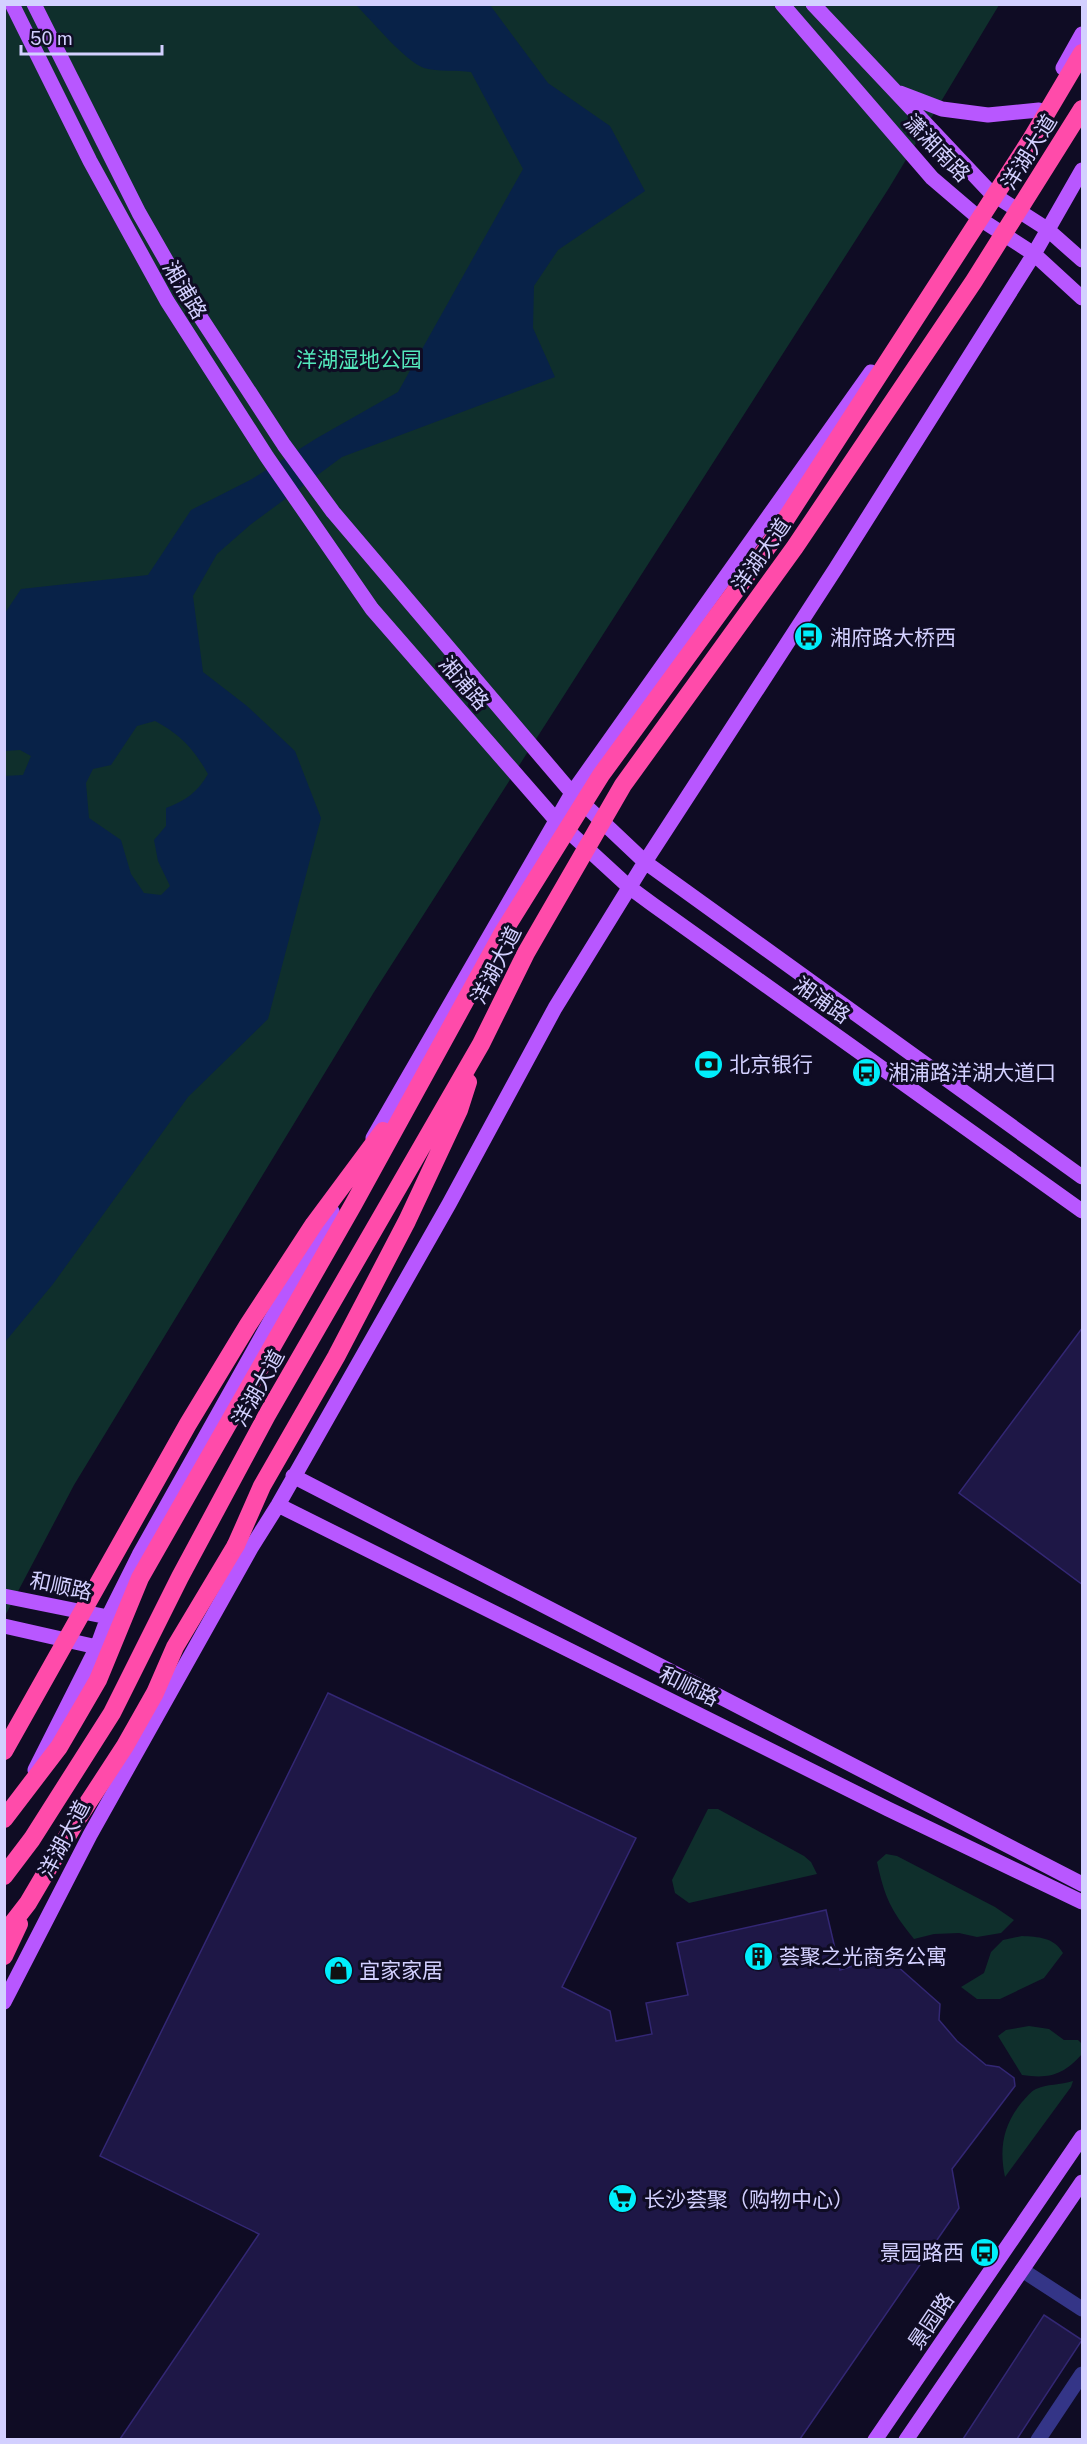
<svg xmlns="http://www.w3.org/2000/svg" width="1087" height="2444" font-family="'Public Sans','Noto Sans SC',sans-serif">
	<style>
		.green { fill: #0f2f2c }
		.water { fill: #082248; fill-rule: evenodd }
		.building { fill: #1e1746; stroke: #332774; stroke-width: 1.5 }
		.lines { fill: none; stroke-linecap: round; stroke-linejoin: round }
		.minor { stroke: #343587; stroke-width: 15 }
		.major { stroke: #b857ff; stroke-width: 15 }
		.highway { stroke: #ff4baa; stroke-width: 18 }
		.highway-bridge { stroke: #ff4baa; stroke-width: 18 }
		.labels { text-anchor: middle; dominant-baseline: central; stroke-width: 6; stroke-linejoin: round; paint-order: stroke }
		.street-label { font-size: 21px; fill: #d3d0ff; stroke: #0f0c24 }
		.park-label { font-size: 21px; fill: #53e8bb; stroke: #0f0c24 }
		.poi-label { font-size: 21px; fill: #d3d0ff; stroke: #0f0c24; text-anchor: start }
	</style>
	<rect width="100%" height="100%" fill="#0f0c24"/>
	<path class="green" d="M 5,5 L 999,5 L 889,188 L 374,992 L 74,1485 L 5,1616 Z
		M 708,1809 L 718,1809 L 804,1856 L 811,1862 L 817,1874 L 689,1903 L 675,1893 L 672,1880 Z
		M 886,1854 L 897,1856 L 995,1907 L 1014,1920 L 1001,1933 L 977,1937 L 959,1933 L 934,1934 L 914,1939 C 890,1909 885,1898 877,1862 Z
		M 1022,1936 C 1038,1937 1054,1937 1063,1953 L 1044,1978 L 1000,1999 L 977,1999 L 961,1987 L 984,1973 L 991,1952 L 1003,1940 Z
		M 1029,2026 L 1049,2029 L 1064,2040 L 1078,2040 L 1082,2044 L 1082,2054 C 1063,2075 1050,2079 1022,2075 L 998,2036 L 1006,2030 Z
		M 1073,2081 L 1071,2087 L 1005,2177 C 999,2148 1003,2125 1022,2102 C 1026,2098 1031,2091 1036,2089 C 1046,2084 1061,2085 1073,2081 Z"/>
	<path class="water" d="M 356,5 L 490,5 L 548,83 L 610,126 L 645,191 L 558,250 L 534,286 L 533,328 L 555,377 L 342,457 L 250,525 L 217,554 L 193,596 L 203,672 L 247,706 L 295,751 L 321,818 L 268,1019 L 188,1097 L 53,1284 L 5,1342 L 4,776 L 23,775 L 31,756 L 20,750 L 5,751 L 5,613 L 21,589 L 148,575 L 191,510 L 252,479 L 317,438 L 398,392 L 523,169 L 471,72 C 457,70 438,72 424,68 C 405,61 372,21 356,5 ZM 155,721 C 181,735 193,748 208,774 C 198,792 185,801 166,808 L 166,826 L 154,840 L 158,861 L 170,886 L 161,895 L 144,893 L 131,874 L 121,840 L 89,818 L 86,783 L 93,769 L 111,765 L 137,726 Z"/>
	<path class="building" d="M 1083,1327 L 1083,1585 L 959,1493 Z
		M 328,1693 L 636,1838 L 562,1987 L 610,2011 L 616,2041 L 652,2034 L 646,2003 L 688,1995 L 677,1943 L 826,1910 L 840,1970 L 865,1962 L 888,1958 L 940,2004 L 939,2020 L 957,2041 L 986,2065 L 999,2067 L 1014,2078 L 1015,2086 L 952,2169 L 959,2208 L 800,2439 L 120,2439 L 259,2234 L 100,2156 Z
		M 1044,2315 L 1082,2340 L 1017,2439 L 963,2439 Z"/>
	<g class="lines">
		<path class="minor" d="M 1022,2270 L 1082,2309
			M 1038,2440 L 1082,2374"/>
		<path class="major" d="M 12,4 L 90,161 L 167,301 L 267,457 L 372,609 L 555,819 L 629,887 L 652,904 L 1082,1211
			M 34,4 L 139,213 L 186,295 L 284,445 L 333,512 L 572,793 L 645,862 L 1082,1177
			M 782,4 L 932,178 L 980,219 L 1034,254 L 1082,298
			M 813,4 L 991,193 L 1047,229 L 1082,260
			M 1063,68 L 1082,34
			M 900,93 L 942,109 L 988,115 L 1039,110
			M 373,1138 L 572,793 L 871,372
			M 293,1476 L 1082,1884
			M 278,1505 L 888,1809 L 1082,1902
			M 4,1596 L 108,1617
			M 4,1626 L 97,1647
			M 35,1770 L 97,1647 L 108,1617 L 139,1555 L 332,1211
			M 4,2002 L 90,1835 L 251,1548 L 278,1505 L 449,1204 L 555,1008 L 645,862 L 836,568 L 1034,254 L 1082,170
			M 875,2440 L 1082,2137
			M 906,2440 L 1082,2182"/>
		<path class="highway" d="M 4,1934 L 28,1903 L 78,1818 L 125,1746 L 155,1693 L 175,1647 L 236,1545
			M 4,1956 L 19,1924"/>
		<path class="highway-bridge" d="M 236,1545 L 262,1486 L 336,1357 L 407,1221 L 459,1110 L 468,1082
			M 4,1751 L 188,1424 L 248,1325 L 314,1224 L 383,1131
			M 4,1819 L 59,1747 L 98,1680 L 140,1578 L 353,1205 L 502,934 L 601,775 L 769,545 L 1030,141 L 1082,53
			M 4,1876 L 32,1839 L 112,1713 L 180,1577 L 267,1415 L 481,1044 L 526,953 L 623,785 L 795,547 L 974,281 L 1082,109"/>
	</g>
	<defs>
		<symbol id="bus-disc" viewBox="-11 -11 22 22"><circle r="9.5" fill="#00eefb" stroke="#0f0c24"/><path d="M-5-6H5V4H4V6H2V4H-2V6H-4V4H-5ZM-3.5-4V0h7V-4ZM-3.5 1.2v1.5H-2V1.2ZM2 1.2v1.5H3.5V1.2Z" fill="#111"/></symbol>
		<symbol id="bank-disc" viewBox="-11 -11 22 22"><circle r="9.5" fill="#00eefb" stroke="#0f0c24"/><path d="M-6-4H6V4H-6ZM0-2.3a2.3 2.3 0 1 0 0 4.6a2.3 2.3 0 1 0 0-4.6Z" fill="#111"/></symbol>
		<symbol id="building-disc" viewBox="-11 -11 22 22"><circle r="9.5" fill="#00eefb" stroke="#0f0c24"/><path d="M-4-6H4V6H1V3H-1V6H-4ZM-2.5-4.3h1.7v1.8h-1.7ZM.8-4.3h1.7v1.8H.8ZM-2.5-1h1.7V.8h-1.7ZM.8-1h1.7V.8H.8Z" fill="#111"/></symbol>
		<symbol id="shop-disc" viewBox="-11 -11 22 22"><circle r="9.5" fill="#00eefb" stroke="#0f0c24"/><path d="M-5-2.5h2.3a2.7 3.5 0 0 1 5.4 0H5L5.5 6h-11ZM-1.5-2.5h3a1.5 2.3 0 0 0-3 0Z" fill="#111"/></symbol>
		<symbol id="supermarket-disc" viewBox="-11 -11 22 22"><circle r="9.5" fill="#00eefb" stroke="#0f0c24"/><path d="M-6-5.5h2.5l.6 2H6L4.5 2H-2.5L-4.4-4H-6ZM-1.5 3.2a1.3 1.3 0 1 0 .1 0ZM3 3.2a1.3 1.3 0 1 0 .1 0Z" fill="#111"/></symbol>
	</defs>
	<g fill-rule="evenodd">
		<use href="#bus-disc" x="792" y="620" width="33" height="33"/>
		<use href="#bank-disc" x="692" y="1048" width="33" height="33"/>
		<use href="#bus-disc" x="850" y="1056" width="33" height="33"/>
		<use href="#building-disc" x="742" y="1940" width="33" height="33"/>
		<use href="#shop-disc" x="322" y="1954" width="33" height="33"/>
		<use href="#supermarket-disc" x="606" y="2182" width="33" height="33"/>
		<use href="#bus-disc" x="968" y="2236" width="33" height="33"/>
	</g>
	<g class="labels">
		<g class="street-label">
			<text transform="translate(937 148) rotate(46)">潇湘南路</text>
			<text transform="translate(1029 152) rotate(-58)">洋湖大道</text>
			<text transform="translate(185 290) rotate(59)">湘浦路</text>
			<text transform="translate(761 555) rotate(-55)">洋湖大道</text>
			<text transform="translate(464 683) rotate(49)">湘浦路</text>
			<text transform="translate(496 965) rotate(-63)">洋湖大道</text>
			<text transform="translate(822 1000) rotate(35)">湘浦路</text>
			<text transform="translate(258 1388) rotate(-61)">洋湖大道</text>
			<text transform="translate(61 1586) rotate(12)">和顺路</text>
			<text transform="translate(689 1686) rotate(26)">和顺路</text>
			<text transform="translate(64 1839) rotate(-62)">洋湖大道</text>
			<text transform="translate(931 2321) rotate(-56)">景园路</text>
		</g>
		<g class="park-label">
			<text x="359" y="359">洋湖湿地公园</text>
		</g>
		<g class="poi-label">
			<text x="830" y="637">湘府路大桥西</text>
			<text x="729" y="1064">北京银行</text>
			<text x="888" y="1072">湘浦路洋湖大道口</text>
			<text x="779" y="1956">荟聚之光商务公寓</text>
			<text x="359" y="1970">宜家家居</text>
			<text x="644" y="2199">长沙荟聚（购物中心）</text>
			<text x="964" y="2252" text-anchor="end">景园路西</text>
		</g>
	</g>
	<rect width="1087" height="2444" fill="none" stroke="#d3d0ff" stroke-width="12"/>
	<path d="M21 45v9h141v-9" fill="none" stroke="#d3d0ff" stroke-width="3"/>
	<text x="30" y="45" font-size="18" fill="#d3d0ff" stroke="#0f0c24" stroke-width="4.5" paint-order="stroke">50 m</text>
</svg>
